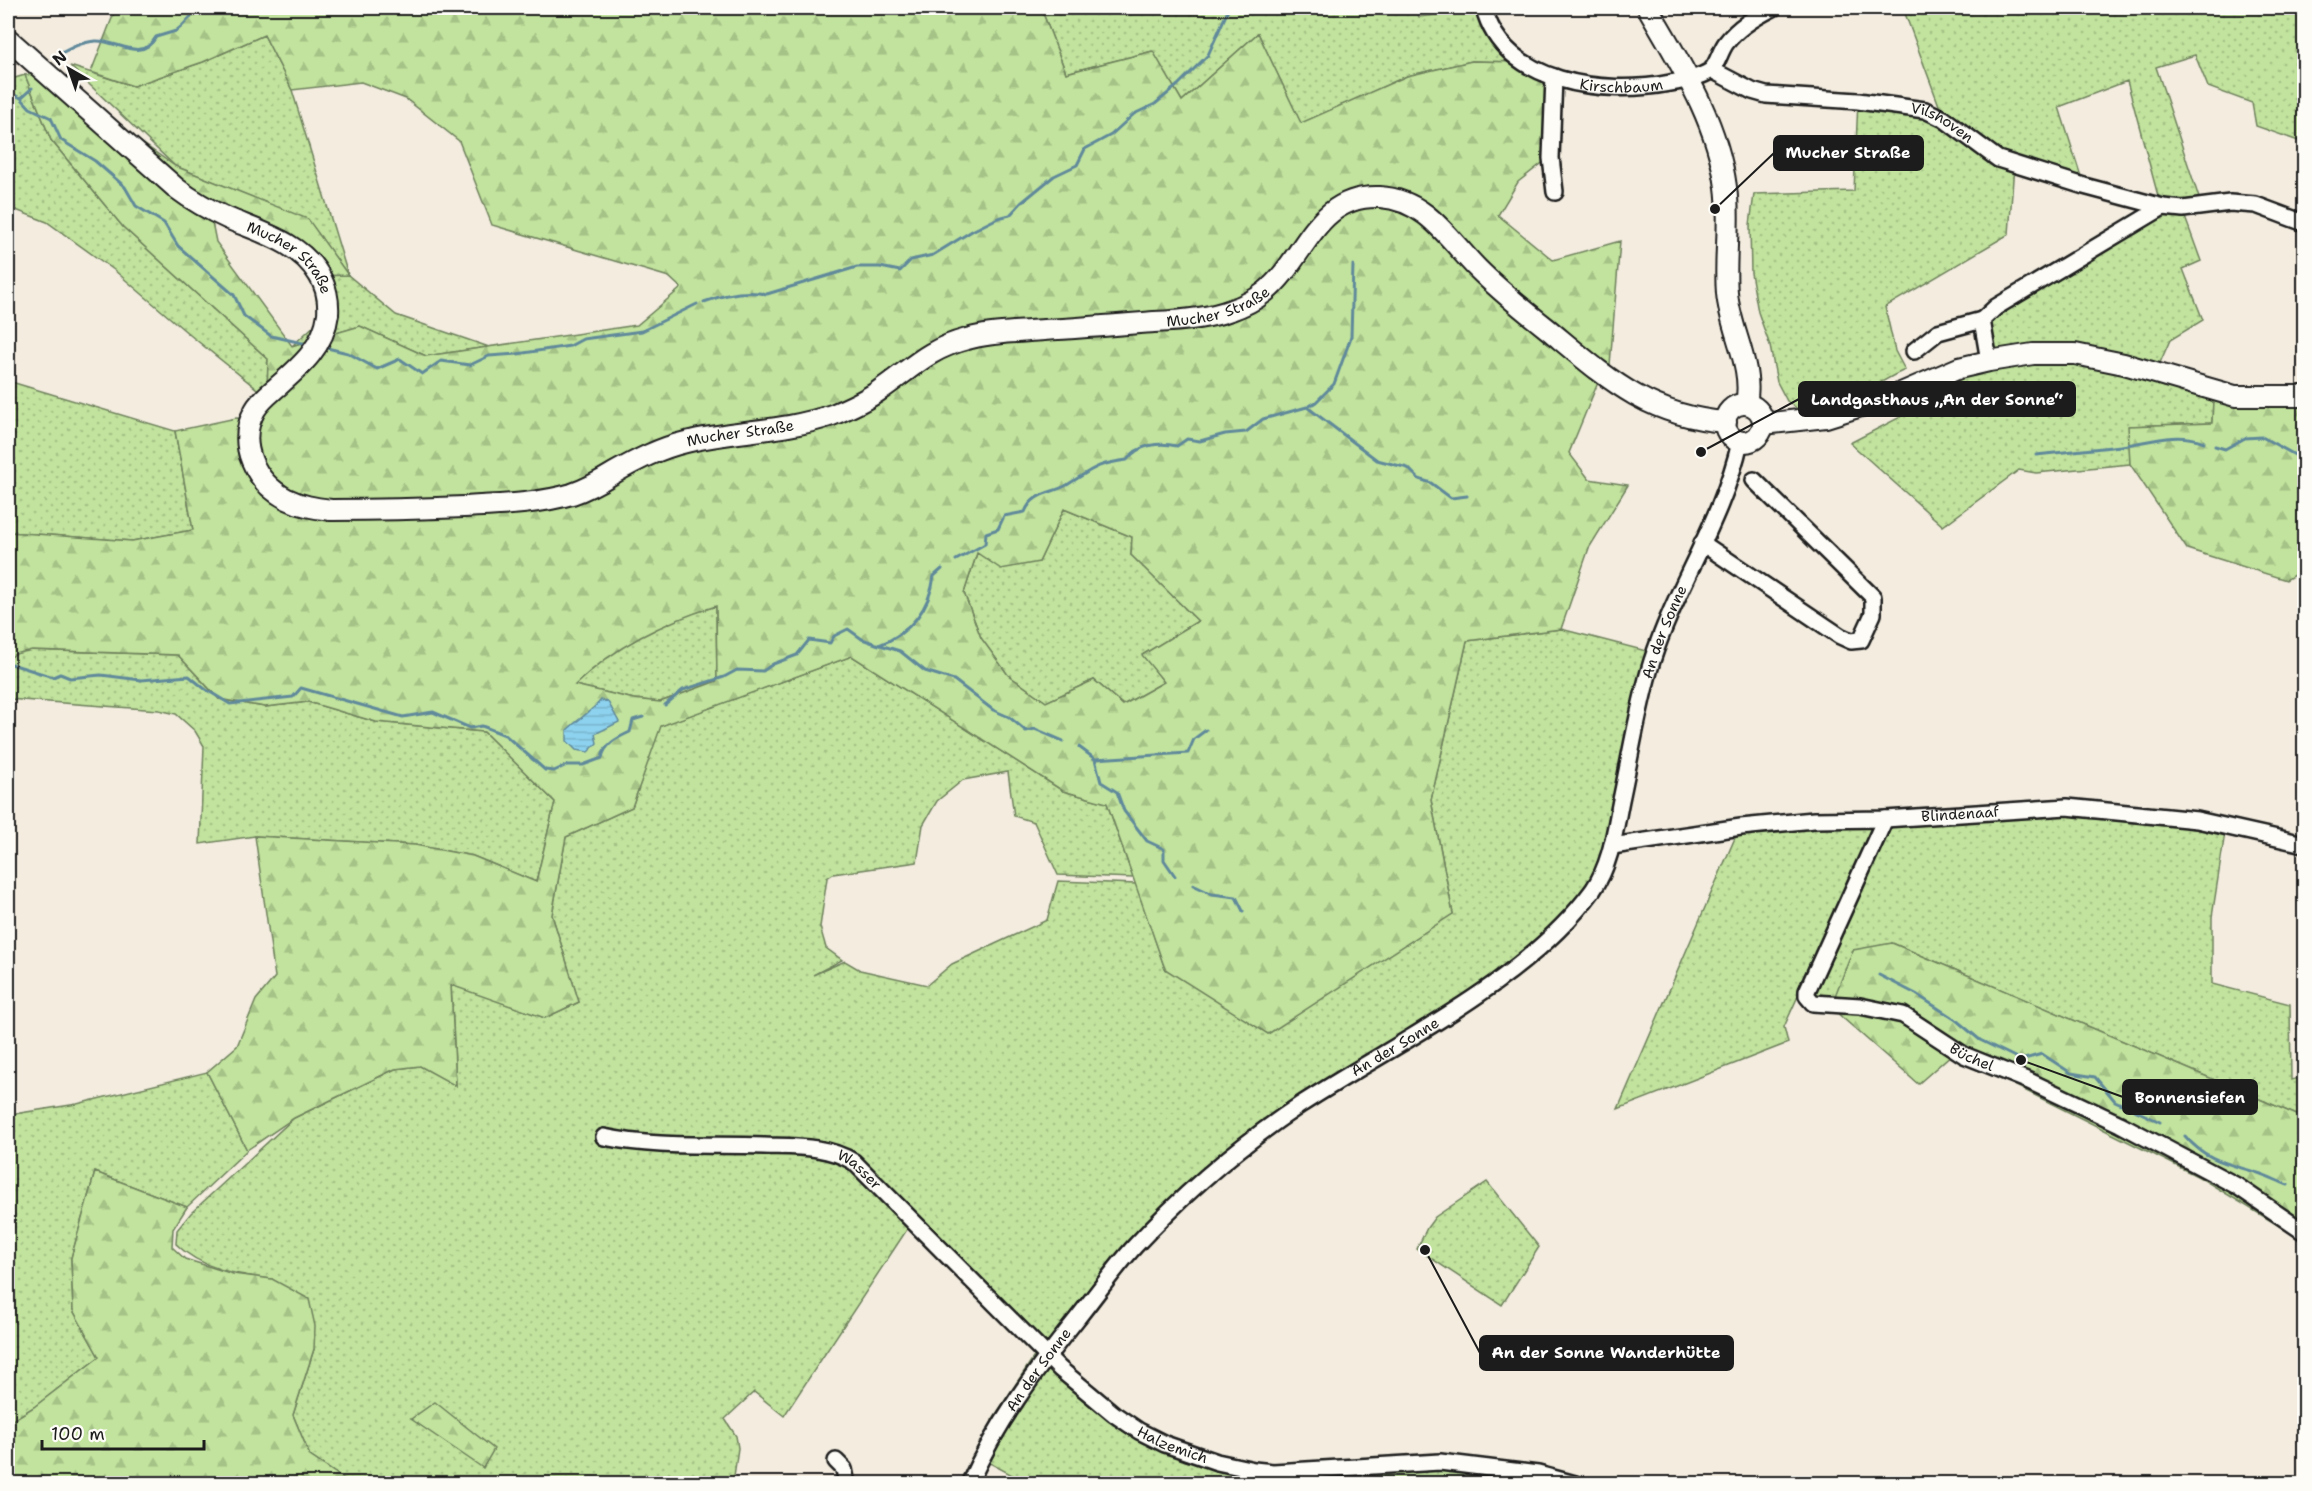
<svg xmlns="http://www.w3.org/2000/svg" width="2312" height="1491" font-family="'Shantell Sans',sans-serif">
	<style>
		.grass { fill: url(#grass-dots); stroke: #6e805c; stroke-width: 1.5 }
		.forest { fill: url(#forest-firs); stroke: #6e805c; stroke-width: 1.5; fill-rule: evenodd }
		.water { fill: url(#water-rules); stroke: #60899b; stroke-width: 1.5 }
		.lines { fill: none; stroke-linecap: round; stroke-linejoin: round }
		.stream { stroke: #60899b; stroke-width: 3 }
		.minor-casing { stroke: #1c1c1c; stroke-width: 20 }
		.major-casing { stroke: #1c1c1c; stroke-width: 24 }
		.minor { stroke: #fdfcf7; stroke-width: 15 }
		.major { stroke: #fdfcf7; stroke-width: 20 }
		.labels { text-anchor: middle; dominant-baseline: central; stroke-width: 4.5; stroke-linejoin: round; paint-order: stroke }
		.street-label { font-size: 15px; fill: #1c1c1c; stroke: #fdfcf7 }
		.leader { fill: none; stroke: #1c1c1c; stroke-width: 2 }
		.callout-dot { fill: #1c1c1c; stroke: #fdfcf7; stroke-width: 2 }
		.callout { fill: #1c1c1c; stroke: #1c1c1c; stroke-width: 2 }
		.callout-label { font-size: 16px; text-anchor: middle; font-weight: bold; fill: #fff }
	</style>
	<defs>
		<pattern id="grass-dots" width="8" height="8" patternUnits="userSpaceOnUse" patternTransform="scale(1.5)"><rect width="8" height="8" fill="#c1e39d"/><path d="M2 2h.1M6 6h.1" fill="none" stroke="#a5c287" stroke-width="1.8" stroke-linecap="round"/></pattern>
		<pattern id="forest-firs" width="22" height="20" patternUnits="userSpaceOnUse" patternTransform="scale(1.5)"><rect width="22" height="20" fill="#c1e39d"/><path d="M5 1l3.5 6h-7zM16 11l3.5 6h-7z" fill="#a5c287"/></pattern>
		<pattern id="water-rules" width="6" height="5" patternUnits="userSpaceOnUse" patternTransform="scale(1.5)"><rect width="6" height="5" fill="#8dd2ef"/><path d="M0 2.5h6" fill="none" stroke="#79b4cc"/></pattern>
	</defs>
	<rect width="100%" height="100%" fill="#f3ecdf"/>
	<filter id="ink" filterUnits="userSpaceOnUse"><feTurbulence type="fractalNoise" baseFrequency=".0167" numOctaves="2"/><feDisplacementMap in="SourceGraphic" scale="12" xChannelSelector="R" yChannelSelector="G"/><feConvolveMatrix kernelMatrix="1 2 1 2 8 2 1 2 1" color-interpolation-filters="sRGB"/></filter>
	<g filter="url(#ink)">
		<path class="grass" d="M 1041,8 L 1415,8 L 1419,17 L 1478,10 L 1517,62 L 1472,61 L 1407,76 L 1301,124 L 1258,33 L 1182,101 L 1152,51 L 1066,73 Z
			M 1903,8 L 2304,8 L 2304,143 L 2256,126 L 2252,103 L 2208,87 L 2195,55 L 2156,67 L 2202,207 L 2182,209 L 2201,261 L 2183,269 L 2203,320 L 2170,340 L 2152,381 L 2213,400 L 2212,423 L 2129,426 L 2130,464 L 2036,473 L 2019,470 L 1943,526 L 1850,443 L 1916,409 L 1959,368 L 1989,361 L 1982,320 L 2161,207 L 2127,81 L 2059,107 L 2084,186 L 2014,165 L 2009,234 L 1885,307 L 1895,351 L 1905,370 C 1888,377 1875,387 1858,395 C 1840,402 1821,407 1802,412 L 1787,401 L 1777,382 L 1770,346 L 1758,312 L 1751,273 L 1750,225 L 1754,194 L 1854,191 L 1858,101 L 1944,119 Z
			M 264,35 L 292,90 L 348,275 L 396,315 L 489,347 L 426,356 L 360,326 L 292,346 L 319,321 L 313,276 L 348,275 L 308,220 L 175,166 L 70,66 L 133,86 L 203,62 Z
			M 25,75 L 51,140 L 123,227 L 268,359 L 267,397 L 190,335 L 114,270 L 47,222 L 8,207 L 8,80 Z
			M 8,381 L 175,431 L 193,530 L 132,541 L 8,532 Z
			M 1064,509 L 1132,537 L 1131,555 L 1198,621 L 1143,655 L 1164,682 L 1123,705 L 1094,680 L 1046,702 L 1008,675 L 981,638 L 964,593 L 977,553 L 1039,562 Z
			M 716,606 L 717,681 L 660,702 L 634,699 L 574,685 L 618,648 L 680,617 Z
			M 1561,629 L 1654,653 L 1600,878 L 1528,956 L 1348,1075 L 1164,1217 L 1047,1356 L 1114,1414 L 1236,1467 L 1440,1462 L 1575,1483 L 1027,1483 L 984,1460 L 1003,1428 L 992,1420 L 1037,1352 L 908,1228 L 784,1416 L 754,1392 L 725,1419 L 736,1436 L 738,1448 L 733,1483 L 350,1483 L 310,1456 L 293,1415 L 314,1349 L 272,1279 C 238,1275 201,1269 176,1244 L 177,1230 L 191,1213 L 294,1118 L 395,1069 L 420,1066 L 456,1085 L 451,984 L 545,1018 L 579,1002 L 552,915 L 566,837 L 632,807 L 660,726 L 852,656 L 1063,791 L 1107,803 L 1133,878 L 1058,875 L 1034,822 L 1014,816 L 1008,772 L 963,780 L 937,801 L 923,825 L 917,862 L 833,874 L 827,878 L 820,927 L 826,948 L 842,960 L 813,975 L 845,961 L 860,970 L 927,985 L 952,964 L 1047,920 L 1058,881 L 1136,884 L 1165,969 L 1453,914 L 1431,800 L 1467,641 Z
			M 25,650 L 178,655 L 219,699 L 265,707 L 308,702 L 376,722 L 484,732 L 555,802 L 536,882 L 473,856 L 415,845 L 255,836 L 200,844 L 204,746 L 195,731 L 176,714 L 159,710 L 8,699 L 8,659 L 15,654 Z
			M 2020,810 L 2226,826 L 2212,917 L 2212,984 L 2290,1004 L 2291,1080 L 2304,1077 L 2304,1118 L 1892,943 L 1833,1001 L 1815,999 L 1811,991 L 1888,824 Z
			M 1882,823 L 1828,930 L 1784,1027 L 1788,1043 L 1618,1109 L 1738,831 Z
			M 207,1072 L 247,1150 L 187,1207 L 95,1172 L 71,1258 L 73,1310 L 99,1357 L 34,1407 L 8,1423 L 8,1115 L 77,1104 Z
			M 1487,1182 L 1539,1247 L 1502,1305 L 1417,1249 L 1427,1228 L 1435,1217 Z"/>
		<path class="forest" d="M 116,8 L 1041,8 L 1066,73 L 1153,51 L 1182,101 L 1258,33 L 1301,123 L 1407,76 L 1472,61 L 1517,62 L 1549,83 L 1546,160 L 1518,182 L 1498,215 L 1553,260 L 1620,241 L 1610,365 L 1599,380 L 1569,453 L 1589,479 L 1628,485 L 1589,548 L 1561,629 L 1467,641 L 1431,800 L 1453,914 L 1268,1034 L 1165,969 L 1107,803 L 1063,791 L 852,656 L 661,726 L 632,807 L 566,837 L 552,915 L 579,1002 L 545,1018 L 451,985 L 456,1086 L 420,1066 L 395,1069 L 294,1118 L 247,1150 L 207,1072 L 237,1046 L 256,1000 L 275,977 L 255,836 L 415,845 L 473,856 L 536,882 L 555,802 L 484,732 L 376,722 L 308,702 L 265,707 L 219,699 L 178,655 L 32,650 L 15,654 L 8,659 L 8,532 L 132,541 L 193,530 L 175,431 L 236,418 L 251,419 L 267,396 L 268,359 L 123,227 L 51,140 L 25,75 L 44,74 L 175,166 L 308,219 L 348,275 L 313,276 L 255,232 L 212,222 L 216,242 L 292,346 L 360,326 L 426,356 L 637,325 L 681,288 L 669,277 L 492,225 L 459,141 L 406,99 L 361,82 L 292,90 L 264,35 L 203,62 L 133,86 L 91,72 ZM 1064,509 L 1132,537 L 1131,555 L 1198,621 L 1142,655 L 1164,682 L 1123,705 L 1094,680 L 1046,702 L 1008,675 L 981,638 L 964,593 L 977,553 L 1001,569 L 1039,562 ZM 716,606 L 717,681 L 660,702 L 634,699 L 575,685 C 615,646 662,623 716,606 Z
			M 2213,400 L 2300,402 L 2304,404 L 2304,569 L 2286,580 L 2187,549 L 2130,464 L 2128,426 L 2212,423 Z
			M 1892,943 L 2304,1118 L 2304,1241 L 2199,1177 L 1952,1054 L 1918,1084 L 1835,1011 L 1833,1001 L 1853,950 Z
			M 95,1172 L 187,1207 L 173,1229 L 172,1247 L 185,1259 L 233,1274 L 272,1279 L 309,1299 L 315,1326 L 314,1349 L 293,1415 L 310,1456 L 350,1483 L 8,1483 L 8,1423 L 34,1407 L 99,1357 L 73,1310 L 71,1258 Z
			M 435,1402 L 494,1449 L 483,1468 L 411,1419 Z"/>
		<path class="water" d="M 601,700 L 608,702 L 619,722 L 595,734 L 597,743 L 588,752 L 576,750 L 567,741 L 567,730 C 578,719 591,712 601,700 Z"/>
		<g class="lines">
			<path class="stream" d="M 228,8 L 230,8
				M 56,56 C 69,49 81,42 96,41 C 117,40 141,63 156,37 L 176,31 L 182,26 L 199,8
				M 8,92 L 21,98 L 30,108 L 51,118 L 61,140 L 95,161 L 125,187 L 136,206 L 164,223 L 178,246 L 234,295 L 244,316 L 271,336 L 307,344
				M 21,98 L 32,88
				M 704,302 C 724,294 746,290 767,294 L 857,267 L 880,267 L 900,271 L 911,260 L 933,255 L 972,231 L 998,218 L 1010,215 L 1021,203 L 1054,176 L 1077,165 L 1085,149 L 1111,135 L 1134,114 L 1155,104 L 1178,85 L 1208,55 L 1229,8
				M 327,348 L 348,353 L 377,369 L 400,359 L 422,374 L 441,361 L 470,365 L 489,356 L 517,354 L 570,346 L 583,339 L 642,331 L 697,304
				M 1308,407 L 1316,402 L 1334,384 L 1351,337 L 1353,265
				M 2215,446 L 2225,449 L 2245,438 L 2262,437 L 2304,460
				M 2036,455 C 2065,452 2093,449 2121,446 C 2149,442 2177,431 2204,442
				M 956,560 L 985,544 L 986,533 L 998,529 L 1004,516 L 1025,512 C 1033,492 1051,494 1067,485 C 1093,469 1095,464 1127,460 C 1138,444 1160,442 1177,446 L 1187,439 L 1200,441 L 1225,434 L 1246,432 L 1263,419 L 1307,407 L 1377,460 L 1408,468 L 1419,479 L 1431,483 L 1451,498 L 1467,496
				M 880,645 L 900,651 L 925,671 L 954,680 L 993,710 L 1009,717 L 1026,731 L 1035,729 L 1063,741
				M 8,663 L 53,677 L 60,674 L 70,678 L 101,675 L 141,680 L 189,676 L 205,689 L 230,704 L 293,697 L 301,688 L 403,717 L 433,712 L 470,728 L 482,726 L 505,735 L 545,770 L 554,771 L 567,765 L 583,765 L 602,758 C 604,744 619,737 630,732 L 633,720 L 643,717
				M 665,705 L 683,690 L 724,677 L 737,670 L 763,671 L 773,664 L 797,655 L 809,640 L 830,643 L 834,636 L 848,629 L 862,639 L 879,645 C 909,634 930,609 934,576 L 942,569
				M 1079,747 L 1095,759 L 1188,753 L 1194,739 L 1206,730
				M 1095,759 L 1101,782 L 1117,792 L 1124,811 L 1147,841 L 1164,849 L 1164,860 L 1175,876
				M 1193,885 L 1212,894 L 1236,897 L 1243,911
				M 1879,975 L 1916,994 L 1956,1020 L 1980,1040 L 2021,1060 L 2042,1054 L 2071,1073 L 2095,1077 L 2115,1101 L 2160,1122
				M 2185,1136 C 2207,1162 2231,1164 2261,1174 C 2270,1177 2279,1182 2288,1185"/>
			<defs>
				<g id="minor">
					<path id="s1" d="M 1484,8 C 1503,84 1605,96 1670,83 C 1683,81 1699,78 1710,71 C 1717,66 1720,51 1726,43 C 1738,27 1755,17 1773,8"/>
					<path id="s2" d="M 1712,70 L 1752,91 L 1766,95 L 1858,101 L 1925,110 L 1944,119 L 1998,159 L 2084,186 L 2163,207 L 2183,209 L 2230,203 L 2256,205 L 2304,223"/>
					<path d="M 1554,77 L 1551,158 L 1555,192"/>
					<path d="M 1914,351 L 1938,332 L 1982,320"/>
					<path d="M 1989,361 L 1982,320 L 1996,307 L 2163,207"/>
					<path d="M 1702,543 L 1840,636 L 1851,641 L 1861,640 L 1873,614 L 1873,597 L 1754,480"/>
					<path id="s3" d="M 1885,819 L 1807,991 L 1807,996 L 1813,1003 L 1860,1006 L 1903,1015 L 1964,1055 L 2029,1081 L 2120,1124 L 2237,1186 L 2304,1232"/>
					<path id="s4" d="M 1612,846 L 1741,827 L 1814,820 L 1885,819 L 2067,807 L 2197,820 L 2304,844"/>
					<path id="s5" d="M 604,1137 C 656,1148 711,1144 764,1146 C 795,1147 827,1145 854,1162 L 1060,1369 L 1114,1414 L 1139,1431 L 1165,1444 L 1217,1462 L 1254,1470 L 1273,1472 L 1440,1462 L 1538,1474 L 1575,1484"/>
					<path d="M 836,1461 L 844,1469 L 847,1484"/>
					<path id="s6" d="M 969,1484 C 996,1424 1035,1371 1076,1320 C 1096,1295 1114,1269 1135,1246 C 1184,1193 1240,1145 1300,1105 C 1395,1043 1525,983 1593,890 C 1611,864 1615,830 1621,800 C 1631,754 1638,706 1652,661 C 1676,586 1723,519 1740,442"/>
				</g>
				<g id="major">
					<path d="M 1648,8 C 1681,65 1717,120 1726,187 C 1731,222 1724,258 1727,293 C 1730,331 1754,366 1746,404"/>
					<path id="s7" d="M 8,39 L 176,188 C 192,200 209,210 227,218 C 260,232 300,242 319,275 C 326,286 329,301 328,314 C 324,347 300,367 277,387 C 269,394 260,401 255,410 C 236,444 255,482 287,499 C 301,506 315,508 331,510 C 375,510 419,509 464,507 C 499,505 538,504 572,494 C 587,489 601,481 614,473 C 637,460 660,448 686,442 C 734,430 784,432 832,415 C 849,408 865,401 880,390 C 912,368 928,349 967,339 C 992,332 1019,332 1044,330 C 1081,328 1117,325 1154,322 C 1179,321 1207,319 1231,310 C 1243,306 1255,300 1265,292 C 1306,259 1315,194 1380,197 C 1427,200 1449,240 1478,269 C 1500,291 1525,311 1549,330 C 1607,378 1647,416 1726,422"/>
					<circle cx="1744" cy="423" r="19"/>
					<path d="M 1763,424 L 1826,417 L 1899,394 L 1959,368 L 1989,361 L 2033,354 L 2075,354 L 2124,364 L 2235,396 L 2304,396"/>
				</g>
			</defs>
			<use href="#minor" class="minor-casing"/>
			<use href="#major" class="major-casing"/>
			<use href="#minor" class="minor"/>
			<use href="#major" class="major"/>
		</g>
	</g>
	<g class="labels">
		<g class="street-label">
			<text stroke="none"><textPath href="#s1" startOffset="171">Kirschbaum</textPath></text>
			<text stroke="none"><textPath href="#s2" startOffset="240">Vilshoven</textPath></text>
			<text stroke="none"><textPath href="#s7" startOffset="360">Mucher Straße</textPath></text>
			<text stroke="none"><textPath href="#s7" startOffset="1636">Mucher Straße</textPath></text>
			<text stroke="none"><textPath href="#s7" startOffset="1132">Mucher Straße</textPath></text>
			<text stroke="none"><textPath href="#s6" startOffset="1143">An der Sonne</textPath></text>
			<text stroke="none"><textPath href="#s4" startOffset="350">Blindenaaf</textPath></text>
			<text stroke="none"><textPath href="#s6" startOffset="620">An der Sonne</textPath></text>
			<text stroke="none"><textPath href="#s3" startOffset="375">Büchel</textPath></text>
			<text stroke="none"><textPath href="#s5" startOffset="262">Wasser</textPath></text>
			<text stroke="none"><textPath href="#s6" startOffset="134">An der Sonne</textPath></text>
			<text stroke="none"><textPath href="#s5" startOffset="682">Halzemich</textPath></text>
		</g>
	</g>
	<path class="leader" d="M1715 209L1774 153M1701 452L1799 399M2021 1060L2123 1097M1425 1250L1480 1353"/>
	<g class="callout-dot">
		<circle cx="1715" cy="209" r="6"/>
		<circle cx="1701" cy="452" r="6"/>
		<circle cx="2021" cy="1060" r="6"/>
		<circle cx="1425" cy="1250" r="6"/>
	</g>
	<g class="callout">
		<rect x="1774" y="136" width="149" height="34" rx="6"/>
		<rect x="1799" y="382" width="276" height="34" rx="6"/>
		<rect x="2123" y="1080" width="134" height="34" rx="6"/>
		<rect x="1480" y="1336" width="253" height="34" rx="6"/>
	</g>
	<g class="callout-label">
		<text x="1848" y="158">Mucher Straße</text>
		<text x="1937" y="405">Landgasthaus „An der Sonne“</text>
		<text x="2190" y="1103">Bonnensiefen</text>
		<text x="1606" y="1358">An der Sonne Wanderhütte</text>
	</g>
	<rect width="2312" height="1491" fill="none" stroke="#fdfcf7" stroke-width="30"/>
	<rect x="15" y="15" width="2282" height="1461" fill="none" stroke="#1c1c1c" stroke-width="2" filter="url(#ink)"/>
	<g transform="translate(69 69) rotate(320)" stroke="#fdfcf7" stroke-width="4.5" paint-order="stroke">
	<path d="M0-4.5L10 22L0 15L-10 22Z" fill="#1c1c1c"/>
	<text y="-9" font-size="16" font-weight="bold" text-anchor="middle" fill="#1c1c1c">N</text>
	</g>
	<path d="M42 1440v9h162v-9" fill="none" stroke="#1c1c1c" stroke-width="3"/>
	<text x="51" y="1440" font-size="18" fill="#1c1c1c" stroke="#fdfcf7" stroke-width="4.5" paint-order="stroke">100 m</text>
</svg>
